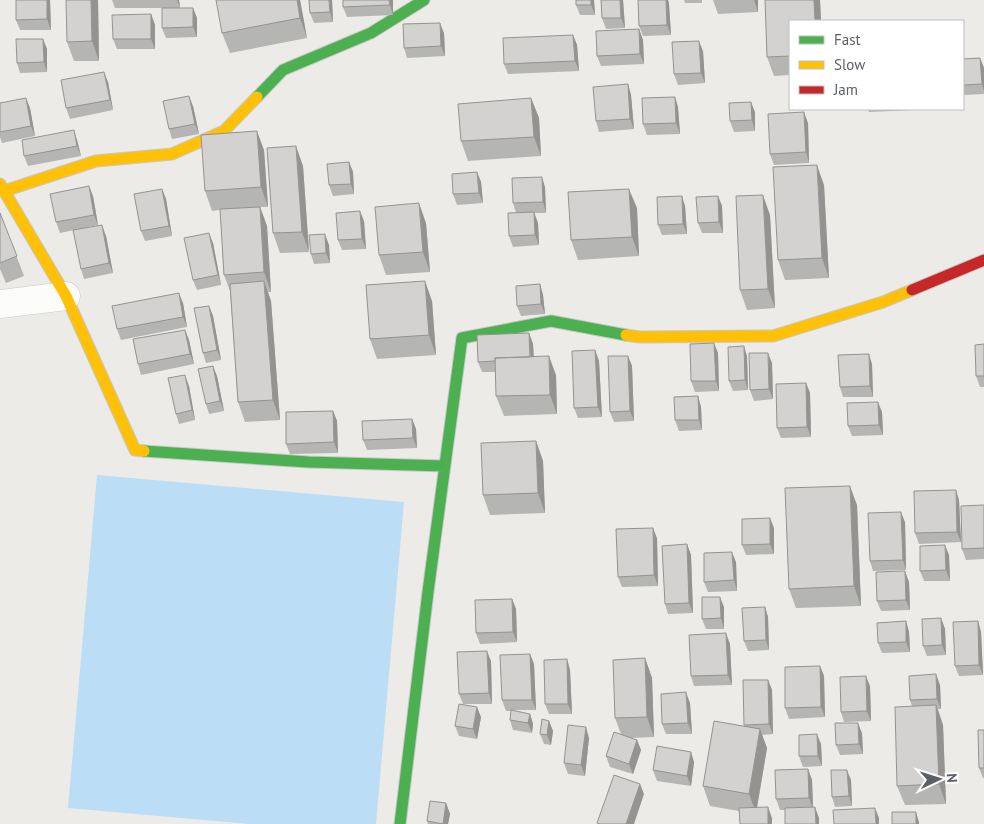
<svg xmlns="http://www.w3.org/2000/svg" width="984" height="824" font-family="'PT Sans',sans-serif">
	<style>
		.water { fill: #bcddf6 }
		.lines { fill: none; stroke-linecap: round; stroke-linejoin: round }
		.street-casing { stroke: #c8c9c9; stroke-width: 29 }
		.fast-casing { stroke: #c7c7c8; stroke-width: 13 }
		.slow-casing { stroke: #c7c7c8; stroke-width: 13 }
		.jam-casing { stroke: #c7c7c8; stroke-width: 13 }
		.street { stroke: #fcfcfb; stroke-width: 28 }
		.fast { stroke: #4caf50; stroke-width: 11 }
		.slow { stroke: #ffc107; stroke-width: 11 }
		.jam { stroke: #c62828; stroke-width: 11 }
		.wall { fill: #b5b5b3 }
		.shaded-wall { fill: #949392 }
		.building { fill: #d3d2d0; stroke: #949392 }
	</style>
	<rect width="100%" height="100%" fill="#ecebe7"/>
	<path class="water" d="M 97,475 L 404,502 L 376,824 L 250,824 L 68,808 Z"/>
	<g class="lines">
		<defs>
			<path id="street" d="M 0,304 L 66,296"/>
			<path id="fast" d="M 257,97 L 283,70 L 371,33 L 424,0
				M 144,451 L 308,462 L 445,466
				M 400,824 L 428,592 L 462,338 L 551,321 L 626,335"/>
			<path id="slow" d="M 0,184 L 66,296 L 135,450 L 144,451
				M 4,191 L 96,161 L 172,154 L 224,131 L 257,97
				M 626,335 L 639,337 L 773,336 L 883,302 L 912,290"/>
			<path id="jam" d="M 912,290 L 984,260"/>
		</defs>
		<use href="#street" class="street-casing"/>
		<use href="#fast" class="fast-casing"/>
		<use href="#slow" class="slow-casing"/>
		<use href="#jam" class="jam-casing"/>
		<use href="#street" class="street"/>
		<use href="#fast" class="fast"/>
		<use href="#slow" class="slow"/>
		<use href="#jam" class="jam"/>
	</g>
	<path class="wall" d="M 50,0 L 51,30 L 20,30 L 16,20 Z
		M 98,0 L 99,61 L 74,61 L 67,42 Z
		M 112,0 L 179,0 L 180,8 L 115,8 Z
		M 300,0 L 307,38 L 230,53 L 222,33 Z
		M 309,0 L 332,0 L 333,22 L 314,23 L 310,13 Z
		M 343,0 L 393,0 L 393,15 L 347,17 L 343,7 Z
		M 594,0 L 595,15 L 580,15 L 576,5 Z
		M 601,0 L 623,0 L 625,28 L 606,29 L 602,18 Z
		M 638,0 L 668,0 L 669,4 L 671,35 L 643,36 L 639,26 Z
		M 684,0 L 702,0 L 702,3 L 685,3 Z
		M 713,0 L 758,0 L 758,12 L 718,14 Z
		M 765,0 L 820,0 L 821,21 L 790,21 L 790,75 L 774,76 L 767,57 Z
		M 193,8 L 197,18 L 197,37 L 166,38 L 162,28 Z
		M 151,14 L 155,25 L 155,49 L 117,49 L 113,39 Z
		M 639,29 L 643,40 L 644,64 L 601,66 L 597,56 Z
		M 444,33 L 445,56 L 407,58 L 404,48 Z
		M 573,35 L 577,45 L 579,71 L 508,74 L 504,64 Z
		M 43,39 L 47,49 L 47,72 L 20,73 L 17,63 Z
		M 703,51 L 705,83 L 678,85 L 674,74 Z
		M 980,58 L 984,68 L 984,94 L 963,95 L 963,59 Z
		M 108,82 L 113,110 L 70,119 L 66,108 Z
		M 628,84 L 631,95 L 634,129 L 599,132 L 596,121 Z
		M 675,97 L 678,107 L 680,134 L 647,135 L 643,124 Z
		M 531,98 L 539,118 L 541,156 L 468,161 L 461,141 Z
		M 0,103 L 30,108 L 35,136 L 2,143 L 0,137 Z
		M 193,106 L 199,134 L 172,139 L 169,129 Z
		M 868,109 L 913,109 L 913,110 L 869,112 Z
		M 755,112 L 755,131 L 734,132 L 730,121 Z
		M 808,123 L 809,163 L 774,165 L 770,154 Z
		M 77,140 L 81,156 L 28,166 L 24,156 Z
		M 264,150 L 268,207 L 260,207 L 267,226 L 271,292 L 268,292 L 271,301 L 280,420 L 245,422 L 238,402 L 230,291 L 224,275 L 220,210 L 212,211 L 205,191 Z
		M 349,162 L 353,172 L 354,194 L 333,196 L 329,185 Z
		M 303,166 L 309,252 L 280,253 L 273,233 Z
		M 477,172 L 481,182 L 483,203 L 457,205 L 453,194 Z
		M 824,185 L 829,278 L 785,280 L 778,260 Z
		M 545,187 L 546,213 L 534,213 L 538,223 L 539,245 L 513,247 L 509,236 L 516,213 L 513,203 Z
		M 162,189 L 166,199 L 172,236 L 145,241 L 141,231 Z
		M 93,196 L 98,225 L 60,233 L 56,222 Z
		M 718,196 L 722,206 L 723,233 L 702,233 L 698,223 Z
		M 685,206 L 687,234 L 662,235 L 658,225 Z
		M 637,208 L 639,256 L 578,260 L 571,240 Z
		M 0,213 L 24,276 L 6,283 L 0,269 Z
		M 770,215 L 775,308 L 747,310 L 740,290 Z
		M 364,221 L 366,249 L 342,250 L 338,240 Z
		M 426,223 L 430,272 L 386,275 L 379,255 Z
		M 106,236 L 113,273 L 84,279 L 81,269 Z
		M 213,243 L 221,285 L 197,290 L 193,280 Z
		M 329,245 L 330,263 L 314,264 L 311,254 Z
		M 540,284 L 543,295 L 545,314 L 521,316 L 517,306 Z
		M 432,301 L 436,355 L 377,359 L 370,339 Z
		M 183,303 L 187,327 L 121,340 L 117,329 Z
		M 209,306 L 213,316 L 221,360 L 206,363 L 203,353 Z
		M 185,330 L 189,340 L 194,364 L 141,375 L 138,364 Z
		M 529,333 L 533,344 L 534,356 L 556,375 L 557,414 L 504,416 L 496,396 L 496,372 L 482,372 L 478,362 Z
		M 984,344 L 984,387 L 980,387 L 976,376 Z
		M 595,350 L 599,361 L 602,417 L 578,418 L 574,408 Z
		M 718,353 L 719,391 L 695,392 L 691,381 Z
		M 628,356 L 632,366 L 634,421 L 614,422 L 610,412 Z
		M 747,356 L 748,390 L 733,391 L 729,381 Z
		M 772,363 L 773,399 L 754,401 L 750,390 Z
		M 872,364 L 873,397 L 843,397 L 840,387 Z
		M 217,376 L 224,411 L 209,414 L 206,404 Z
		M 806,383 L 810,393 L 811,437 L 781,438 L 777,428 Z
		M 189,386 L 195,420 L 179,424 L 176,414 Z
		M 698,396 L 701,407 L 702,430 L 679,431 L 675,420 Z
		M 333,411 L 337,421 L 338,453 L 290,454 L 286,444 Z
		M 882,412 L 883,435 L 852,436 L 848,426 Z
		M 412,419 L 416,429 L 417,448 L 367,450 L 363,440 Z
		M 536,441 L 543,461 L 545,513 L 490,515 L 483,495 Z
		M 959,500 L 961,542 L 919,544 L 915,533 Z
		M 857,505 L 861,606 L 796,608 L 789,589 Z
		M 984,505 L 984,559 L 966,560 L 962,549 Z
		M 905,522 L 906,570 L 873,571 L 870,561 Z
		M 774,528 L 774,554 L 746,555 L 742,545 Z
		M 657,538 L 658,586 L 622,587 L 618,577 Z
		M 687,544 L 691,555 L 693,613 L 668,614 L 665,604 Z
		M 949,555 L 950,581 L 924,581 L 920,571 Z
		M 736,562 L 737,591 L 708,592 L 704,582 Z
		M 909,582 L 910,610 L 881,611 L 877,601 Z
		M 512,599 L 516,609 L 517,642 L 480,644 L 476,633 Z
		M 724,607 L 724,629 L 706,629 L 702,619 Z
		M 765,607 L 768,617 L 769,650 L 748,651 L 744,641 Z
		M 941,618 L 945,629 L 946,655 L 927,656 L 923,646 Z
		M 906,621 L 909,632 L 910,652 L 882,653 L 878,643 Z
		M 978,621 L 981,632 L 983,675 L 959,676 L 955,666 Z
		M 730,644 L 732,685 L 694,686 L 691,676 Z
		M 530,654 L 534,664 L 536,710 L 512,710 L 530,714 L 533,724 L 532,733 L 513,730 L 510,720 L 511,711 L 506,711 L 502,700 Z
		M 645,658 L 652,678 L 654,737 L 631,738 L 637,740 L 641,750 L 633,774 L 610,767 L 606,756 L 621,734 L 615,718 Z
		M 567,659 L 570,670 L 572,714 L 549,714 L 545,704 Z
		M 491,661 L 492,704 L 463,704 L 459,694 Z
		M 820,666 L 824,676 L 825,717 L 789,719 L 785,708 Z
		M 768,680 L 772,690 L 773,734 L 762,735 L 767,748 L 757,808 L 772,818 L 772,824 L 740,824 L 739,811 L 710,806 L 703,786 L 745,726 L 744,725 Z
		M 940,685 L 941,709 L 938,709 L 943,725 L 946,804 L 905,805 L 897,786 L 912,706 L 910,700 Z
		M 870,686 L 871,721 L 844,722 L 841,712 Z
		M 690,703 L 692,734 L 666,734 L 662,724 Z
		M 481,717 L 477,739 L 459,736 L 455,726 Z
		M 549,721 L 553,731 L 551,745 L 544,744 L 540,734 Z
		M 984,730 L 984,778 L 983,778 L 979,768 Z
		M 862,733 L 863,754 L 840,755 L 836,745 Z
		M 589,738 L 585,776 L 568,774 L 564,763 Z
		M 821,744 L 822,766 L 803,767 L 799,756 Z
		M 694,762 L 691,786 L 657,781 L 653,770 Z
		M 808,769 L 812,780 L 813,807 L 819,818 L 819,824 L 785,824 L 785,810 L 780,810 L 776,799 Z
		M 851,780 L 852,806 L 835,807 L 832,797 Z
		M 446,803 L 450,814 L 448,824 L 428,824 L 427,821 Z"/>
	<path class="shaded-wall" d="M 47,0 L 50,0 L 51,30 L 47,19 Z
		M 91,0 L 98,0 L 99,61 L 92,41 Z
		M 177,0 L 179,0 L 180,8 Z
		M 297,0 L 300,0 L 307,38 L 300,18 Z
		M 329,0 L 332,0 L 333,22 L 330,12 Z
		M 389,0 L 393,0 L 393,15 L 390,5 Z
		M 591,0 L 594,0 L 595,15 L 591,5 Z
		M 620,0 L 623,0 L 625,28 L 621,18 Z
		M 666,0 L 668,0 L 669,4 L 671,35 L 667,25 Z
		M 754,0 L 758,0 L 758,12 Z
		M 814,0 L 820,0 L 821,21 L 815,21 Z
		M 193,8 L 197,18 L 197,37 L 193,27 Z
		M 151,14 L 155,25 L 155,49 L 151,39 Z
		M 440,23 L 444,33 L 445,56 L 441,46 Z
		M 639,29 L 643,40 L 644,64 L 640,54 Z
		M 573,35 L 577,45 L 579,71 L 575,61 Z
		M 43,39 L 47,49 L 47,72 L 44,62 Z
		M 699,41 L 703,51 L 705,83 L 701,73 Z
		M 980,58 L 984,68 L 984,91 L 982,84 Z
		M 104,72 L 108,82 L 113,110 L 110,100 Z
		M 628,84 L 631,95 L 634,129 L 630,119 Z
		M 189,96 L 193,106 L 199,134 L 195,124 Z
		M 675,97 L 678,107 L 680,134 L 676,123 Z
		M 26,98 L 30,108 L 35,136 L 31,126 Z
		M 531,98 L 539,118 L 541,156 L 534,137 Z
		M 751,102 L 755,112 L 755,131 L 752,120 Z
		M 804,112 L 808,123 L 809,163 L 806,152 Z
		M 74,130 L 77,140 L 81,156 L 77,146 Z
		M 257,131 L 264,150 L 268,207 L 261,187 Z
		M 296,146 L 303,166 L 309,252 L 302,232 Z
		M 349,162 L 353,172 L 354,194 L 351,184 Z
		M 817,165 L 824,185 L 829,278 L 822,258 Z
		M 477,172 L 481,182 L 483,203 L 479,193 Z
		M 542,177 L 545,187 L 546,213 L 543,202 Z
		M 89,186 L 93,196 L 98,225 L 94,215 Z
		M 162,189 L 166,199 L 172,236 L 169,226 Z
		M 629,189 L 637,208 L 639,256 L 632,237 Z
		M 763,195 L 770,215 L 775,308 L 768,289 Z
		M 682,196 L 685,206 L 687,234 L 683,224 Z
		M 718,196 L 722,206 L 723,233 L 719,222 Z
		M 419,203 L 426,223 L 430,272 L 423,252 Z
		M 260,207 L 267,226 L 271,292 L 264,272 Z
		M 360,211 L 364,221 L 366,249 L 362,239 Z
		M 534,212 L 538,223 L 539,245 L 535,235 Z
		M 102,225 L 106,236 L 113,273 L 109,263 Z
		M 209,233 L 213,243 L 221,285 L 218,275 Z
		M 325,234 L 329,245 L 330,263 L 326,253 Z
		M 264,281 L 271,301 L 280,420 L 273,400 Z
		M 425,281 L 432,301 L 436,355 L 429,335 Z
		M 540,284 L 543,295 L 545,314 L 541,304 Z
		M 179,293 L 183,303 L 187,327 L 183,317 Z
		M 209,306 L 213,316 L 221,360 L 217,350 Z
		M 185,330 L 189,340 L 194,364 L 190,354 Z
		M 529,333 L 533,344 L 534,370 L 531,360 Z
		M 714,343 L 718,353 L 719,391 L 716,381 Z
		M 744,346 L 747,356 L 748,390 L 745,380 Z
		M 595,350 L 599,361 L 602,417 L 598,407 Z
		M 768,353 L 772,363 L 773,399 L 769,389 Z
		M 869,354 L 872,364 L 873,397 L 870,386 Z
		M 549,356 L 556,375 L 557,414 L 550,395 Z
		M 628,356 L 632,366 L 634,421 L 630,411 Z
		M 213,366 L 217,376 L 224,411 L 220,401 Z
		M 185,375 L 189,386 L 195,420 L 192,410 Z
		M 806,383 L 810,393 L 811,437 L 807,427 Z
		M 698,396 L 701,407 L 702,430 L 699,420 Z
		M 878,402 L 882,412 L 883,435 L 879,425 Z
		M 333,411 L 337,421 L 338,453 L 334,442 Z
		M 412,419 L 416,429 L 417,448 L 413,438 Z
		M 536,441 L 543,461 L 545,513 L 538,493 Z
		M 850,486 L 857,505 L 861,606 L 854,586 Z
		M 956,490 L 959,500 L 961,542 L 957,532 Z
		M 901,512 L 905,522 L 906,570 L 903,560 Z
		M 770,518 L 774,528 L 774,554 L 770,544 Z
		M 653,528 L 657,538 L 658,586 L 654,575 Z
		M 687,544 L 691,555 L 693,613 L 689,603 Z
		M 945,545 L 949,555 L 950,581 L 946,570 Z
		M 732,552 L 736,562 L 737,591 L 734,580 Z
		M 905,571 L 909,582 L 910,610 L 906,600 Z
		M 720,597 L 724,607 L 724,629 L 721,618 Z
		M 512,599 L 516,609 L 517,642 L 513,632 Z
		M 765,607 L 768,617 L 769,650 L 766,640 Z
		M 941,618 L 945,629 L 946,655 L 942,645 Z
		M 906,621 L 909,632 L 910,652 L 906,642 Z
		M 978,621 L 981,632 L 983,675 L 979,665 Z
		M 726,633 L 730,644 L 732,685 L 728,675 Z
		M 487,651 L 491,661 L 492,704 L 489,693 Z
		M 530,654 L 534,664 L 536,710 L 532,700 Z
		M 645,658 L 652,678 L 654,737 L 647,717 Z
		M 567,659 L 570,670 L 572,714 L 568,704 Z
		M 820,666 L 824,676 L 825,717 L 821,707 Z
		M 936,674 L 940,685 L 941,709 L 937,699 Z
		M 866,676 L 870,686 L 871,721 L 867,711 Z
		M 768,680 L 772,690 L 773,734 L 769,724 Z
		M 686,692 L 690,703 L 692,734 L 688,723 Z
		M 936,705 L 943,725 L 946,804 L 939,784 Z
		M 477,707 L 481,717 L 477,739 L 473,729 Z
		M 530,714 L 533,724 L 532,733 L 528,723 Z
		M 549,721 L 553,731 L 551,745 L 547,735 Z
		M 858,723 L 862,733 L 863,754 L 859,744 Z
		M 586,727 L 589,738 L 585,776 L 581,765 Z
		M 760,729 L 767,748 L 756,813 L 749,794 Z
		M 817,734 L 821,744 L 822,766 L 818,756 Z
		M 637,740 L 641,750 L 633,774 L 629,764 Z
		M 691,752 L 694,762 L 691,786 L 687,776 Z
		M 808,769 L 812,780 L 813,809 L 809,798 Z
		M 847,770 L 851,780 L 852,806 L 849,796 Z
		M 640,784 L 644,794 L 634,824 L 626,824 Z
		M 446,803 L 450,814 L 448,824 L 443,824 Z
		M 768,807 L 772,818 L 772,824 L 768,824 Z
		M 815,807 L 819,818 L 819,824 L 816,824 Z
		M 875,808 L 879,818 L 879,824 L 876,824 Z
		M 916,812 L 919,822 L 919,824 L 916,824 Z"/>
	<path class="building" d="M 16,0 L 47,0 L 47,19 L 16,20 Z
		M 66,0 L 91,0 L 92,41 L 67,42 Z
		M 216,0 L 297,0 L 300,18 L 222,33 Z
		M 309,0 L 329,0 L 330,12 L 310,13 Z
		M 343,0 L 389,0 L 390,5 L 343,7 Z
		M 576,0 L 591,0 L 591,5 L 576,5 Z
		M 601,0 L 620,0 L 621,18 L 602,18 Z
		M 638,0 L 666,0 L 667,25 L 639,26 Z
		M 765,0 L 814,0 L 815,21 L 790,21 L 790,56 L 767,57 Z
		M 162,8 L 193,8 L 193,27 L 162,28 Z
		M 151,14 L 151,39 L 113,39 L 112,15 Z
		M 440,23 L 441,46 L 404,48 L 403,24 Z
		M 639,29 L 640,54 L 597,56 L 596,31 Z
		M 573,35 L 575,61 L 504,64 L 503,38 Z
		M 16,39 L 43,39 L 44,62 L 17,63 Z
		M 699,41 L 701,73 L 674,74 L 672,42 Z
		M 980,58 L 982,84 L 963,85 L 963,59 Z
		M 104,72 L 110,100 L 66,108 L 61,80 Z
		M 628,84 L 630,119 L 596,121 L 593,87 Z
		M 189,96 L 195,124 L 169,129 L 163,101 Z
		M 675,97 L 676,123 L 643,124 L 642,98 Z
		M 26,98 L 31,126 L 0,132 L 0,103 Z
		M 531,98 L 534,137 L 461,141 L 458,104 Z
		M 751,102 L 752,120 L 730,121 L 729,103 Z
		M 804,112 L 806,152 L 770,154 L 768,114 Z
		M 74,130 L 77,146 L 24,156 L 22,140 Z
		M 257,131 L 261,187 L 205,191 L 201,135 Z
		M 296,146 L 302,232 L 273,233 L 267,148 Z
		M 349,162 L 351,184 L 329,185 L 327,164 Z
		M 817,165 L 822,258 L 778,260 L 773,167 Z
		M 477,172 L 479,193 L 453,194 L 452,174 Z
		M 542,177 L 543,202 L 513,203 L 512,178 Z
		M 89,186 L 94,215 L 56,222 L 50,194 Z
		M 162,189 L 169,226 L 141,231 L 134,194 Z
		M 629,189 L 632,237 L 571,240 L 568,192 Z
		M 763,195 L 768,289 L 740,290 L 736,196 Z
		M 682,196 L 683,224 L 658,225 L 657,197 Z
		M 718,196 L 719,222 L 698,223 L 696,197 Z
		M 419,203 L 423,252 L 379,255 L 375,207 Z
		M 260,207 L 264,272 L 224,275 L 220,209 Z
		M 360,211 L 362,239 L 338,240 L 336,213 Z
		M 534,212 L 535,235 L 509,236 L 508,213 Z
		M 0,213 L 17,256 L 0,263 Z
		M 102,225 L 109,263 L 81,269 L 73,230 Z
		M 209,233 L 218,275 L 193,280 L 184,238 Z
		M 325,234 L 326,253 L 311,254 L 309,235 Z
		M 264,281 L 273,400 L 238,402 L 230,284 Z
		M 425,281 L 429,335 L 370,339 L 366,285 Z
		M 540,284 L 541,304 L 517,306 L 516,286 Z
		M 179,293 L 183,317 L 117,329 L 112,306 Z
		M 209,306 L 217,350 L 203,353 L 194,308 Z
		M 185,330 L 190,354 L 138,364 L 133,339 Z
		M 529,333 L 530,357 L 495,358 L 495,361 L 478,362 L 477,335 Z
		M 714,343 L 716,381 L 691,381 L 690,344 Z
		M 984,344 L 984,376 L 976,376 L 975,345 Z
		M 744,346 L 745,380 L 729,381 L 728,347 Z
		M 595,350 L 598,407 L 574,408 L 572,351 Z
		M 749,353 L 768,353 L 769,389 L 750,390 Z
		M 869,354 L 870,386 L 840,387 L 838,355 Z
		M 549,356 L 550,395 L 496,396 L 495,358 Z
		M 608,356 L 628,356 L 630,411 L 610,412 Z
		M 213,366 L 220,401 L 206,404 L 198,369 Z
		M 185,375 L 192,410 L 176,414 L 168,378 Z
		M 806,383 L 807,427 L 777,428 L 776,384 Z
		M 698,396 L 699,420 L 675,420 L 674,397 Z
		M 878,402 L 879,425 L 848,426 L 847,403 Z
		M 333,411 L 334,442 L 286,444 L 286,412 Z
		M 412,419 L 413,438 L 363,440 L 362,421 Z
		M 536,441 L 538,493 L 483,495 L 481,443 Z
		M 850,486 L 854,586 L 789,589 L 785,488 Z
		M 956,490 L 957,532 L 915,533 L 914,491 Z
		M 984,505 L 984,548 L 962,549 L 961,506 Z
		M 901,512 L 903,560 L 870,561 L 868,513 Z
		M 770,518 L 770,544 L 742,545 L 742,519 Z
		M 653,528 L 654,575 L 618,577 L 616,529 Z
		M 687,544 L 689,603 L 665,604 L 662,546 Z
		M 945,545 L 946,570 L 920,571 L 920,546 Z
		M 732,552 L 734,580 L 704,582 L 704,553 Z
		M 905,571 L 906,600 L 877,601 L 876,572 Z
		M 702,597 L 720,597 L 721,618 L 702,619 Z
		M 512,599 L 513,632 L 476,633 L 475,600 Z
		M 765,607 L 766,640 L 744,641 L 742,608 Z
		M 941,618 L 942,645 L 923,646 L 922,619 Z
		M 906,621 L 906,642 L 878,643 L 877,623 Z
		M 978,621 L 979,665 L 955,666 L 953,622 Z
		M 726,633 L 728,675 L 691,676 L 689,635 Z
		M 487,651 L 489,693 L 459,694 L 457,652 Z
		M 530,654 L 532,700 L 502,700 L 500,655 Z
		M 645,658 L 647,717 L 615,718 L 613,660 Z
		M 567,659 L 568,704 L 545,704 L 544,660 Z
		M 820,666 L 821,707 L 785,708 L 785,667 Z
		M 936,674 L 937,699 L 910,700 L 909,676 Z
		M 866,676 L 867,711 L 841,712 L 840,677 Z
		M 743,680 L 768,680 L 769,724 L 744,725 Z
		M 686,692 L 688,723 L 662,724 L 661,694 Z
		M 459,704 L 477,707 L 473,729 L 455,726 Z
		M 936,705 L 939,784 L 897,786 L 895,707 Z
		M 511,710 L 530,714 L 528,723 L 510,720 Z
		M 542,719 L 549,721 L 547,735 L 540,734 Z
		M 714,721 L 760,729 L 749,794 L 703,786 Z
		M 835,723 L 858,723 L 859,744 L 836,745 Z
		M 568,725 L 586,727 L 581,765 L 564,763 Z
		M 978,730 L 984,730 L 984,768 L 979,768 Z
		M 614,732 L 637,740 L 629,764 L 606,756 Z
		M 817,734 L 818,756 L 799,756 L 799,735 Z
		M 657,746 L 691,752 L 687,776 L 653,770 Z
		M 808,769 L 809,798 L 776,799 L 775,770 Z
		M 831,770 L 847,770 L 849,796 L 832,797 Z
		M 614,775 L 640,784 L 626,824 L 600,824 L 597,823 Z
		M 430,801 L 446,803 L 443,824 L 427,821 Z
		M 768,807 L 768,824 L 740,824 L 739,808 Z
		M 815,807 L 816,824 L 785,824 L 785,808 Z
		M 875,808 L 876,824 L 834,824 L 833,810 Z
		M 892,812 L 916,812 L 916,824 L 892,824 Z"/>
	<rect x="789" y="20" width="175" height="90" fill="#ffffff" stroke="#bebfc1"/>
	<rect x="799" y="36" width="25" height="8" fill="#4caf50" stroke="#bebfc1"/>
	<text x="834" y="45" font-size="15" fill="#5c6065">Fast</text>
	<rect x="799" y="61" width="25" height="8" fill="#ffc107" stroke="#bebfc1"/>
	<text x="834" y="70" font-size="15" fill="#5c6065">Slow</text>
	<rect x="799" y="86" width="25" height="8" fill="#c62828" stroke="#bebfc1"/>
	<text x="834" y="95" font-size="15" fill="#5c6065">Jam</text>
	<g transform="translate(939 779) rotate(86)" stroke="#ffffff" stroke-width="4" paint-order="stroke">
	<path d="M0-4L9 19L0 12L-9 19Z" fill="#5c6065"/>
	<text y="-8" font-size="14" font-weight="bold" text-anchor="middle" fill="#5c6065">N</text>
	</g>
</svg>
